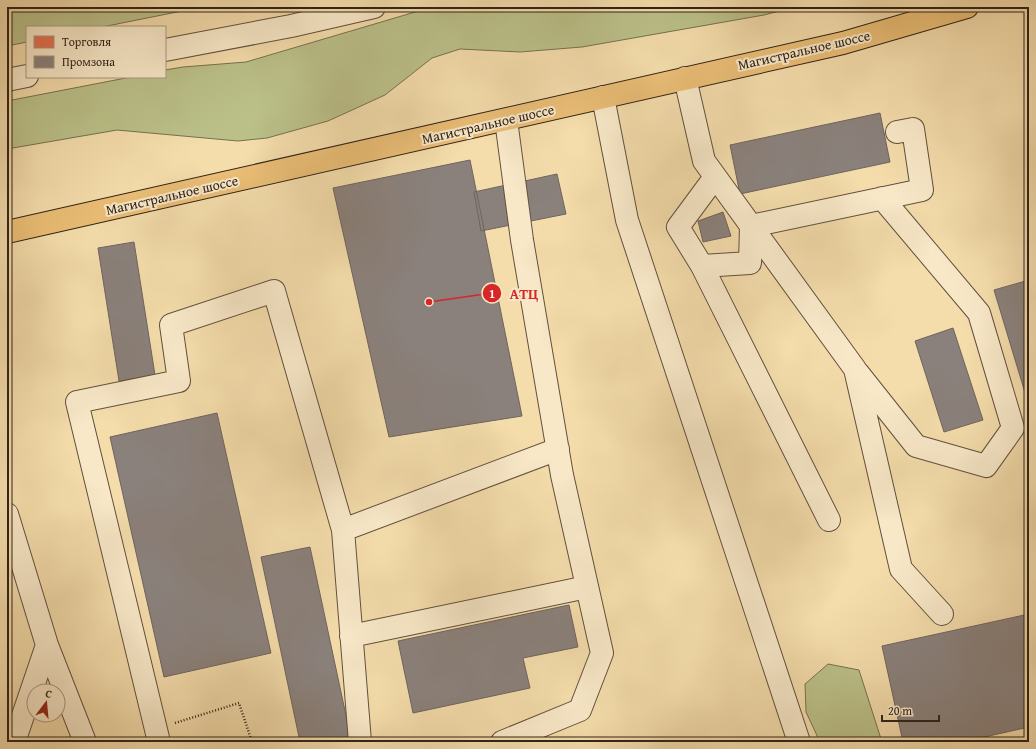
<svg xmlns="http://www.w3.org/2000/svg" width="1036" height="749" font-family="'Gentium Book Plus',serif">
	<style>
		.green { fill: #bbc089; stroke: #767151 }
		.shops { fill: #e76f51; stroke: #b05840 }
		.industry { fill: #8a817c; stroke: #6f645e }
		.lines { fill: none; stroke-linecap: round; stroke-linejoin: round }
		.minor-casing { stroke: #61503e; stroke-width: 24 }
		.major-casing { stroke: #302219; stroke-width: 24 }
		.path { stroke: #302219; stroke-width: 2.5; stroke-dasharray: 1 2; stroke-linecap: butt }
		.minor { stroke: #f8e8c8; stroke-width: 22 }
		.major { stroke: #eabe76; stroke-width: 22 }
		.labels { text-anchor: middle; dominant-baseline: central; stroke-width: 4; stroke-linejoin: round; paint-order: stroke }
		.street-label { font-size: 14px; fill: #302219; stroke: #f8e8c8 }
		.leader { fill: none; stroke: #d62828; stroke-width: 1.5 }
		.callout-dot { fill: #d62828; stroke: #f8e8c8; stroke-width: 1.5 }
		.mark-label { font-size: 12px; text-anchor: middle; font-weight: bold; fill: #fff }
		.callout-label { font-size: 15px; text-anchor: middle; font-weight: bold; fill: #d62828; stroke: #f8e8c8; stroke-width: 4; stroke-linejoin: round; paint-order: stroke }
	</style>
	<rect width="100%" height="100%" fill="#f4dcab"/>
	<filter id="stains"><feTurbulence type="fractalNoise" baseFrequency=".005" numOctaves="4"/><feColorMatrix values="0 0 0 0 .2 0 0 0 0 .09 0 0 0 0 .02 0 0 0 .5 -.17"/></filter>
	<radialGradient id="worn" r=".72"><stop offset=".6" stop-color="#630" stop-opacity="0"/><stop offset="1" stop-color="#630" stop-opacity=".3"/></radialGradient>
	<path class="green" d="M 7,7 L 202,7 L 102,27 L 27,27 L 27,42 L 7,46 Z
		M 432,7 L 795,7 L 764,15 L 582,47 L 520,52 L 460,49 L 432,58 L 385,95 L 328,121 L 267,138 L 238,141 L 117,130 L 7,149 L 7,101 L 131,77 L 165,77 L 165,70 L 183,67 L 246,62 Z
		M 828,664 L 859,670 L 882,742 L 820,742 L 806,712 L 805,684 Z"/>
	<path class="shops" d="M 770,738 L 771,742 L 756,742 Z"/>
	<path class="industry" d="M 880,113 L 890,162 L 740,194 L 730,145 Z
		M 470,160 L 522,416 L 389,437 L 333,188 Z
		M 557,174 L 566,214 L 481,231 L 474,192 Z
		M 723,212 L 731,236 L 703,242 L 698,221 Z
		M 134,242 L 155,375 L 119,381 L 98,248 Z
		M 1029,280 L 1029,406 L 994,290 Z
		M 953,328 L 983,420 L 944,432 L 915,341 Z
		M 217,413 L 271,653 L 164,677 L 110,437 Z
		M 310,547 L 351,739 L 336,742 L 300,742 L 261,557 Z
		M 569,605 L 578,647 L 523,658 L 530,688 L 413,713 L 398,641 Z
		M 1029,614 L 1029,727 L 962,742 L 903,742 L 882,646 Z"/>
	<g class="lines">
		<defs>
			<path id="minor" d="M 165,50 L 291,26 L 374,7
				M 685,78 L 704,161 L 855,369 L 901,569 L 942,614
				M 7,80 L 27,76
				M 603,97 L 627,220 L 799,742
				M 715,177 L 678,227 L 702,266 L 750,263 L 751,226 L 922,190 L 913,129 L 897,132
				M 702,266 L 829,520
				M 858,373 L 916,446 L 986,466 L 1013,428 L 979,313 L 882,198
				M 7,514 L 47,645 L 85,742
				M 343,530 L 360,742
				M 351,636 L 587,587
				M 14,742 L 47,645
				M 159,742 L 77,402 L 179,381 L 171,325 L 274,291 L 343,530 L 558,449
				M 502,742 L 580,710 L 602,653 L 562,475 L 522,240 L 506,120"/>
			<path id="major" d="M 7,232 L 843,43 L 967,7"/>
		</defs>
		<use href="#minor" class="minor-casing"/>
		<use href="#major" class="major-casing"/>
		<path class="path" d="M 175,723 L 239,703 L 252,742"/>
		<use href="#minor" class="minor"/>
		<use href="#major" class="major"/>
	</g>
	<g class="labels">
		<g class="street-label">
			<text transform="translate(804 50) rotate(-13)">Магистральное шоссе</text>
			<text transform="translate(488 124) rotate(-13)">Магистральное шоссе</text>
			<text transform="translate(172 195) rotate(-13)">Магистральное шоссе</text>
		</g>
	</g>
	<path class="leader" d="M429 302L492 293"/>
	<g class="callout-dot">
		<circle cx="429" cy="302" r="4"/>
		<circle cx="492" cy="293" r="10"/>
	</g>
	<g class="mark-label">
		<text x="492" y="298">1</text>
	</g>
	<g class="callout-label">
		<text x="524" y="299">АТЦ</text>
	</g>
	<rect width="1036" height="749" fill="none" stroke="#f4dcab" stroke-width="24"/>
	<rect x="8" y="8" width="1020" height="733" fill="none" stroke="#302219" stroke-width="2"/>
	<rect x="12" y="12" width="1012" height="725" fill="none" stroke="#302219"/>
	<rect x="26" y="26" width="140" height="52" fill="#f8e8c8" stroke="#a89982"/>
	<rect x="34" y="36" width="20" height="12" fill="#e76f51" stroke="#a89982"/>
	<text x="62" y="46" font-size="12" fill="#302219">Торговля</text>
	<rect x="34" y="56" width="20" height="12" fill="#8a817c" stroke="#a89982"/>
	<text x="62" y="66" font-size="12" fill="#302219">Промзона</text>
	<g transform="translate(46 703) rotate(16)"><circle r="19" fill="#f8e8c8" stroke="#a89982"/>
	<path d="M0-3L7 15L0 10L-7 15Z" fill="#8f2418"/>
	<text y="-6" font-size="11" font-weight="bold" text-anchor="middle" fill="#302219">С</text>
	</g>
	<path d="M882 715v6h57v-6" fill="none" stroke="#302219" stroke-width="2"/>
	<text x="888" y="715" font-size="12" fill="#302219" stroke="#f8e8c8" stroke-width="3" paint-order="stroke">20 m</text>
	<rect width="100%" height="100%" filter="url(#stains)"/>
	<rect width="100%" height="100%" fill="url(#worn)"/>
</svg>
